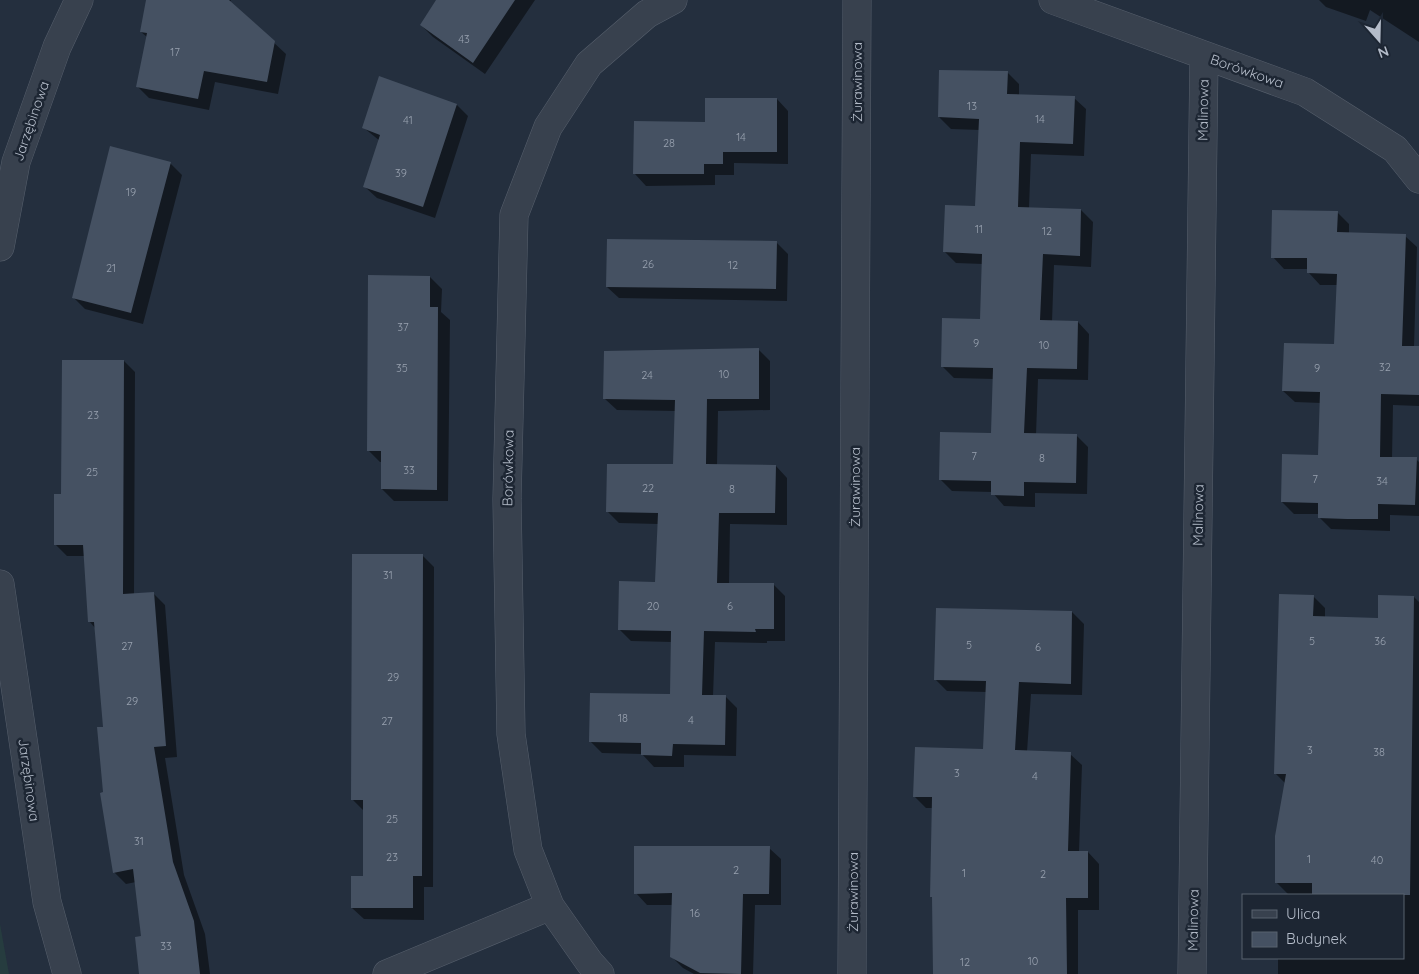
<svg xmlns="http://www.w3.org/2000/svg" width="1419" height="974" font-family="Quicksand,sans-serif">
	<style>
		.green { fill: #263c3f }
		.shadow { fill: #0007 }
		.building { fill: #455162 }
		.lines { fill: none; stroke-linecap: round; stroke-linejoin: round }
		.minor-casing { stroke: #565f6c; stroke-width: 29 }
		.minor { stroke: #38414e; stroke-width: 28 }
		.labels { text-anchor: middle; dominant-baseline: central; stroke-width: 5; stroke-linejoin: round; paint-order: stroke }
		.number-label { font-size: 11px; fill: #98a1af }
		.street-label { font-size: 14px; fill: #b4bcc9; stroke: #1d2633 }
	</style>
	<rect width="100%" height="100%" fill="#242f3e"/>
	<path class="green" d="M 0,924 L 9,974 L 0,974 Z"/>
	<path class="shadow" d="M 149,0 L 231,0 L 230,2 L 286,54 L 278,94 L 215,82 L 209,110 L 149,98 L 137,86 L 147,37 L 141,32 Z
		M 438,0 L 535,0 L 485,74 L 433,37 L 421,25 Z
		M 1319,0 L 1419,0 L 1419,42 L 1370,10 L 1366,21 L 1326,7 Z
		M 1007,72 L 1019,84 L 1019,95 L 1074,98 L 1086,109 L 1084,156 L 1031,154 L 1029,208 L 1081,210 L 1093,222 L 1091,267 L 1054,265 L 1052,322 L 1078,322 L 1089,334 L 1088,380 L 1038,379 L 1036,435 L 1076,435 L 1088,447 L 1087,494 L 1035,493 L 1035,507 L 1004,506 L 992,492 L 952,491 L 940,479 L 992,434 L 994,379 L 954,378 L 942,366 L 981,320 L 983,264 L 956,263 L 945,252 L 976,207 L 980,130 L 951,129 L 939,117 Z
		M 777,99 L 788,111 L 788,164 L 734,163 L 734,175 L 715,175 L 715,185 L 646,186 L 635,174 L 706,123 Z
		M 457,105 L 468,116 L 435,218 L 377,198 L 365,187 L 380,141 L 364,128 Z
		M 170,163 L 182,175 L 143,324 L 85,309 L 73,297 Z
		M 1337,212 L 1349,224 L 1349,234 L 1405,236 L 1417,247 L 1414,347 L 1419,347 L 1419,406 L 1393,405 L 1392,458 L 1416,459 L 1419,462 L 1419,516 L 1390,515 L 1390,531 L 1331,529 L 1319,517 L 1319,514 L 1294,514 L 1282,502 L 1319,456 L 1321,403 L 1295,402 L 1283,391 L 1336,345 L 1338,285 L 1320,285 L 1309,273 L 1309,269 L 1284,269 L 1273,257 Z
		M 776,242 L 788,254 L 787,301 L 619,298 L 607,287 Z
		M 430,277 L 442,289 L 441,312 L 450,320 L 448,501 L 394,501 L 382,489 L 382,462 L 380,462 L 368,450 Z
		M 758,349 L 770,361 L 770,410 L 718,411 L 717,466 L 776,466 L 787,478 L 787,525 L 730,524 L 729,584 L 774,585 L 785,596 L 785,641 L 767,641 L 767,643 L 715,642 L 713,696 L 726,697 L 737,708 L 736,756 L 684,755 L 684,767 L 654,767 L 642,754 L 602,753 L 590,741 L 671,695 L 672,642 L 631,641 L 619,629 L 656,583 L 658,524 L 619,523 L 608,512 L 674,465 L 676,411 L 617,410 L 605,399 Z
		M 124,361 L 135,372 L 134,595 L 153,593 L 165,605 L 177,757 L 165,758 L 184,875 L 205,934 L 210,974 L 140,974 L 142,938 L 136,882 L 126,884 L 114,872 L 104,793 L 104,728 L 96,629 L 89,621 L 85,556 L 67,556 L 55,544 L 62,496 Z
		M 422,555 L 434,567 L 433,887 L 424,887 L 424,920 L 364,919 L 352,908 L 364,877 L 364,811 L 353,800 Z
		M 1313,596 L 1325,608 L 1325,618 L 1379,619 L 1414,597 L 1419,602 L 1419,974 L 1278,974 L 1278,958 L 1403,958 L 1403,895 L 1288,894 L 1276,882 L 1286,784 L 1275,773 Z
		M 1072,612 L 1084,624 L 1082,695 L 1031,694 L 1027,752 L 1070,754 L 1082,765 L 1079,852 L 1088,852 L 1099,864 L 1099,910 L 1078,910 L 1078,974 L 934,974 L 933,899 L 931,896 L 933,808 L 926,808 L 914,796 L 985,751 L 987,692 L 947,691 L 935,679 Z
		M 769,848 L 781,859 L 781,905 L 755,905 L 753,974 L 694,974 L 683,968 L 671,956 L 673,905 L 647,905 L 636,893 Z"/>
	<path class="building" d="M 146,0 L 229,0 L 275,41 L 267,82 L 204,71 L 198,99 L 136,87 L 147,33 L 140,32 Z
		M 436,0 L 515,0 L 473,63 L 420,25 Z
		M 939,70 L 1008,71 L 1007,94 L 1075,96 L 1073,144 L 1020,142 L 1018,207 L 1081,209 L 1080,256 L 1043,254 L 1040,320 L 1078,321 L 1077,369 L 1027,368 L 1024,433 L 1077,434 L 1076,483 L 1024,482 L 1024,496 L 991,495 L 991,481 L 939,480 L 940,432 L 991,433 L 993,368 L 941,367 L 942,318 L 980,319 L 982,254 L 943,252 L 945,205 L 975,206 L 979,119 L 938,117 Z
		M 379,76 L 457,104 L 423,207 L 363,187 L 380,135 L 362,128 Z
		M 705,98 L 777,98 L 777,152 L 723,152 L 723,164 L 704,164 L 704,174 L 633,174 L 634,121 L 705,122 Z
		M 110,146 L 171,162 L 131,313 L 72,298 Z
		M 1272,210 L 1338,211 L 1337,232 L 1406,234 L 1402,346 L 1419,346 L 1419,395 L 1381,394 L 1380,457 L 1417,457 L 1415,505 L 1378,504 L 1378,519 L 1347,519 L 1318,518 L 1318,503 L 1281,502 L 1282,454 L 1318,455 L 1320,392 L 1282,391 L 1284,343 L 1334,344 L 1337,274 L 1307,273 L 1307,258 L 1271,258 Z
		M 607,239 L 777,241 L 776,289 L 606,287 Z
		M 368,275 L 430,276 L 430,307 L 438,307 L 437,490 L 381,489 L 381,451 L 367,451 Z
		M 759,348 L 759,399 L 707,399 L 706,464 L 776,465 L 775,513 L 719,513 L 717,583 L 774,583 L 774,629 L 755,629 L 756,632 L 704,631 L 702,695 L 726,695 L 725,745 L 673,744 L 672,756 L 641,755 L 641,743 L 589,742 L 590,693 L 670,694 L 671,631 L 618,630 L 619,581 L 655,582 L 658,513 L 606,512 L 607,464 L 673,464 L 675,400 L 603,399 L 604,351 Z
		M 62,360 L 124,360 L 123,594 L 154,592 L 166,746 L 154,747 L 173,862 L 194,921 L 200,974 L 139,974 L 135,937 L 141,936 L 133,869 L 113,873 L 100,793 L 103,792 L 97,727 L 103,727 L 94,622 L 88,622 L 83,545 L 54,545 L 54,494 L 61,494 Z
		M 352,554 L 423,554 L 422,876 L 413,876 L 413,908 L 351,908 L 351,876 L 363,876 L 363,800 L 351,800 Z
		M 1279,594 L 1314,595 L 1313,616 L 1346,617 L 1378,618 L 1378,595 L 1414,596 L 1410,895 L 1312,895 L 1312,883 L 1275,883 L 1275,836 L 1286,774 L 1274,774 Z
		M 936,608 L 1072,611 L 1071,684 L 1019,682 L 1015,750 L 1071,752 L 1068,851 L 1088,851 L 1088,898 L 1066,898 L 1067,974 L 933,974 L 932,897 L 930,897 L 932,797 L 913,797 L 915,747 L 983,749 L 986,681 L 934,680 Z
		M 634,846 L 770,846 L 769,894 L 743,894 L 741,974 L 700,973 L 670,957 L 672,893 L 634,894 Z"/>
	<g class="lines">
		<defs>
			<path id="minor" d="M 1053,0 L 1305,92 L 1395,149 L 1419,179
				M 0,247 L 16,162 L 57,47 L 79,0
				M 0,584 L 47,902 L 67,974
				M 387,974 L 550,906
				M 600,974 L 590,963 L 550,906 L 528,850 L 511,734 L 507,499 L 514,215 L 548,127 L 589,64 L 647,14 L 673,0
				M 852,974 L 857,0
				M 1192,974 L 1204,56"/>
		</defs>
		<use href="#minor" class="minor-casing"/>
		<use href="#minor" class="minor"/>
	</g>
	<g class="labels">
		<g class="number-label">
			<text x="464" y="39">43</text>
			<text x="175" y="52">17</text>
			<text x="972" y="106">13</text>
			<text x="1040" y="119">14</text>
			<text x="408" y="120">41</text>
			<text x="741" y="137">14</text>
			<text x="669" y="143">28</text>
			<text x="401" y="173">39</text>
			<text x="131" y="192">19</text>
			<text x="979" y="229">11</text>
			<text x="1047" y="231">12</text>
			<text x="648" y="264">26</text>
			<text x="733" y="265">12</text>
			<text x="111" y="268">21</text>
			<text x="403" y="327">37</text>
			<text x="976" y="343">9</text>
			<text x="1044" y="345">10</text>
			<text x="1385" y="367">32</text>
			<text x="402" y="368">35</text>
			<text x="1317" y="368">9</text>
			<text x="724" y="374">10</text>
			<text x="647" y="375">24</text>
			<text x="93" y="415">23</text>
			<text x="974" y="456">7</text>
			<text x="1042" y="458">8</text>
			<text x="409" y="470">33</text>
			<text x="92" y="472">25</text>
			<text x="1315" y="479">7</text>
			<text x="1382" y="481">34</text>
			<text x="648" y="488">22</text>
			<text x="732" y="489">8</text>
			<text x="388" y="575">31</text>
			<text x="653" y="606">20</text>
			<text x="730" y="606">6</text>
			<text x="1312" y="641">5</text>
			<text x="1380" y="641">36</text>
			<text x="969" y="645">5</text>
			<text x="127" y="646">27</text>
			<text x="1038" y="647">6</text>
			<text x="393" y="677">29</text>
			<text x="132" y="701">29</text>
			<text x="623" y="718">18</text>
			<text x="691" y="720">4</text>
			<text x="387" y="721">27</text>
			<text x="1310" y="750">3</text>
			<text x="1379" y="752">38</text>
			<text x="957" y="773">3</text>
			<text x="1035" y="776">4</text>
			<text x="392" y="819">25</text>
			<text x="139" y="841">31</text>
			<text x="392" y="857">23</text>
			<text x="1309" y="859">1</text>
			<text x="1377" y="860">40</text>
			<text x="736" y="870">2</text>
			<text x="964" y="873">1</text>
			<text x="1043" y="874">2</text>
			<text x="695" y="913">16</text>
			<text x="166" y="946">33</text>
			<text x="1033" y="961">10</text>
			<text x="965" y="962">12</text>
		</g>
		<g class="street-label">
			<text transform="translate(1247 71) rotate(19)">Borówkowa</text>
			<text transform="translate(857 82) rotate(-90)">Żurawinowa</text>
			<text transform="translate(1203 110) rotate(-89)">Malinowa</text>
			<text transform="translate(31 121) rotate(-71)">Jarzębinowa</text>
			<text transform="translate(508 468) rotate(-89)">Borówkowa</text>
			<text transform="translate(855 487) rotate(-90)">Żurawinowa</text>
			<text transform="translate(1198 515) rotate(-89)">Malinowa</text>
			<text transform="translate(29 780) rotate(82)">Jarzębinowa</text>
			<text transform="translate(853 892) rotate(-90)">Żurawinowa</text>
			<text transform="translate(1193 920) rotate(-89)">Malinowa</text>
		</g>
	</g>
	<rect x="1242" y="894" width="162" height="65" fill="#1d2633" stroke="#59626f"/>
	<rect x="1252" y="910" width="25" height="8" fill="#38414e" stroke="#59626f"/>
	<text x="1286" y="919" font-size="15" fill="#b4bcc9">Ulica</text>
	<rect x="1252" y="932" width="25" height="15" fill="#455162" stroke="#59626f"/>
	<text x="1286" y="944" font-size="15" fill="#b4bcc9">Budynek</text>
	<g transform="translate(1379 40) rotate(160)" stroke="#1d2633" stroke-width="4" paint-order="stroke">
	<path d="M0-4L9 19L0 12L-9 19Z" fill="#b4bcc9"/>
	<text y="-8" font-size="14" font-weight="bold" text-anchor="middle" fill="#b4bcc9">N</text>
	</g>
</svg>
